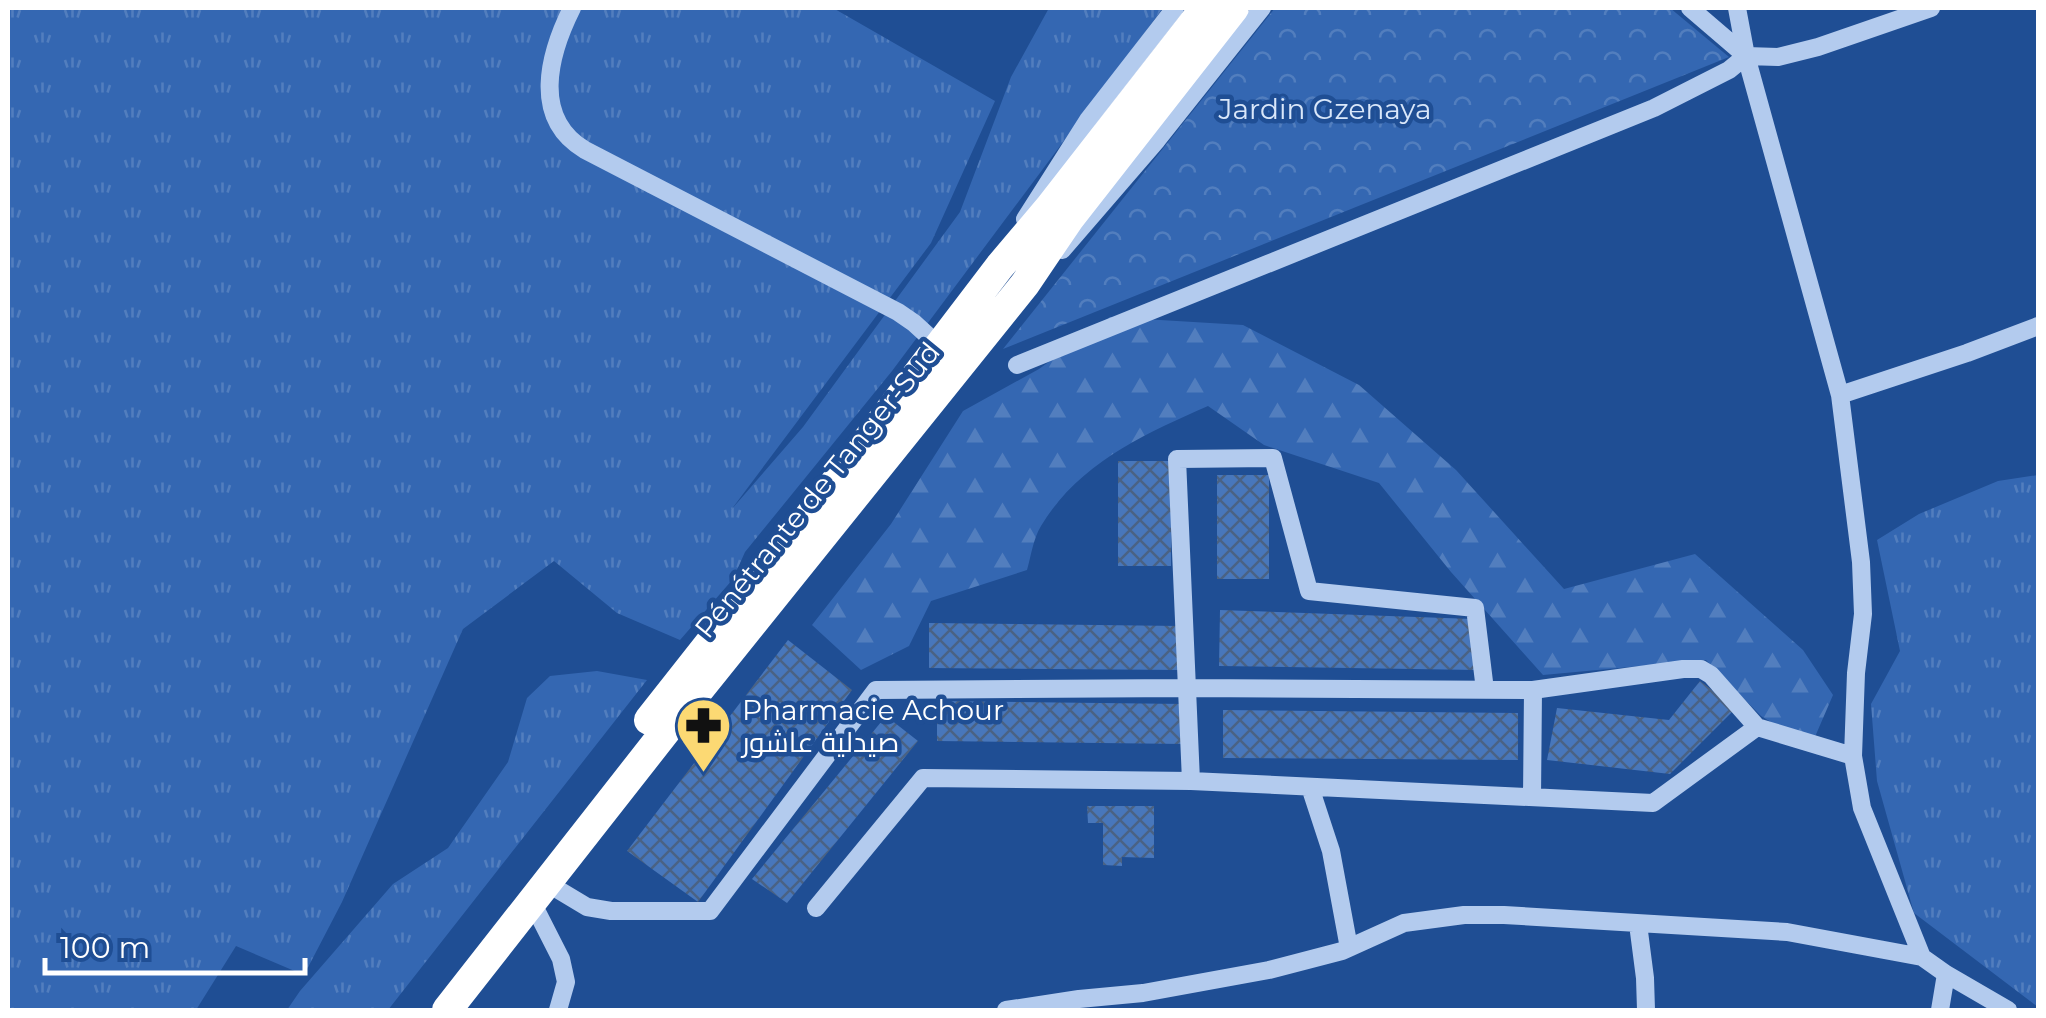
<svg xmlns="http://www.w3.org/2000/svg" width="2046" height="1018" font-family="Montserrat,Cairo,sans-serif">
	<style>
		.grass { fill: url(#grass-tufts) }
		.forest { fill: url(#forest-firs) }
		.park { fill: url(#park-crowns) }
		.building { fill: url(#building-cross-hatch) }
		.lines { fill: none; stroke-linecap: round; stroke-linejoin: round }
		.minor { stroke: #b3cbee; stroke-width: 18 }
		.highway { stroke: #fff; stroke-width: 30 }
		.labels { text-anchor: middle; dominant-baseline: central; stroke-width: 9; stroke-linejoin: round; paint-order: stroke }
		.park-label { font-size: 28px; fill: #d9e7fa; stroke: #1f4e94 }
		.street-label { font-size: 28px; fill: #fff; stroke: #1f4e94 }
		.poi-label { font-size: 28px; fill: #fff; stroke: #1f4e94; text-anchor: start }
	</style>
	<defs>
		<pattern id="grass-tufts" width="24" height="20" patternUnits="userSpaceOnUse" patternTransform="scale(2.5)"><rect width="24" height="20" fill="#3467b2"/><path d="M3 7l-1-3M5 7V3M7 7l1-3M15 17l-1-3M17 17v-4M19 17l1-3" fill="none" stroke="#527ebe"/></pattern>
		<pattern id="forest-firs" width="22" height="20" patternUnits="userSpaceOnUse" patternTransform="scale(2.5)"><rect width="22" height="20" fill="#3467b2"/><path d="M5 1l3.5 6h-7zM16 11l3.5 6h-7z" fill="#527ebe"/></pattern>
		<pattern id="park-crowns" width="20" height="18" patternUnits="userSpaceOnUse" patternTransform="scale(2.5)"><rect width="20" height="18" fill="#3467b2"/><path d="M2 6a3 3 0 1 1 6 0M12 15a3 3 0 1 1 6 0" fill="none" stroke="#527ebe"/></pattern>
		<pattern id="building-cross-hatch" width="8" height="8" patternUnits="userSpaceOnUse" patternTransform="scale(2.5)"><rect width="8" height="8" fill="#4877bb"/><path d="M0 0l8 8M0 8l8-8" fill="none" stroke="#4a6284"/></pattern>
	</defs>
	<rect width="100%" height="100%" fill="#1f4e94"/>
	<path class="grass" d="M 8,8 L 833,8 L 995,101 L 931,243 L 731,510 L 803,427 L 960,212 L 1011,77 L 1049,8 L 1163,8 L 892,371 L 745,552 L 733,579 L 680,640 L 617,613 L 554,561 L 463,629 L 342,902 L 304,975 L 236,946 L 196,1010 L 8,1010 Z
		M 2038,475 L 2038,1007 L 1914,913 L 1877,781 L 1871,704 L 1900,651 L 1877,540 L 1919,514 L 1998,481 Z
		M 597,671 L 647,680 L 388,1010 L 287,1010 L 300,991 L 393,884 L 448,848 L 508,762 L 527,698 L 550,676 Z"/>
	<path class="forest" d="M 1110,317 L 1243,325 L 1359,385 L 1456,470 L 1564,589 L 1695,554 L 1803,650 L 1833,695 L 1811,746 L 1761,716 L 1706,660 L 1543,675 L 1451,572 L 1379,483 L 1264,445 L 1208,406 C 1144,434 1078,464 1041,526 C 1033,539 1031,556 1027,570 L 931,601 L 909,646 L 861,670 L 812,625 L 891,524 L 963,411 L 1039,369 Z"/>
	<path class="park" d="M 1275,8 L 1670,8 L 1729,57 L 1003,349 Z"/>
	<path class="building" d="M 1118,461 L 1171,461 L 1171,566 L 1118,566 Z
		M 1217,475 L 1269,475 L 1269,579 L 1217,579 Z
		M 1220,610 L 1473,619 L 1476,670 L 1219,666 Z
		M 929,623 L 1181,626 L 1180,670 L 929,668 Z
		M 788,640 L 852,690 L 698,902 L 627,851 Z
		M 1700,681 L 1736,708 L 1670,774 L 1547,760 L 1557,708 L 1669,720 Z
		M 937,701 L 1185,704 L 1185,744 L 937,741 Z
		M 1223,710 L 1518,713 L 1518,760 L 1223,758 Z
		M 886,716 L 918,741 L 787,903 L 752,879 Z
		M 1087,806 L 1154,806 L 1154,858 L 1122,857 L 1122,866 L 1103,865 L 1103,823 L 1088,823 Z"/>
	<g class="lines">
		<path class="minor" d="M 572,8 C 549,54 531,118 585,150 L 898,312 L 914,323 L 938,345
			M 1690,8 L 1746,56
			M 1737,8 L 1746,56 L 1840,395 L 1861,562 L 1863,614 L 1856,673 L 1853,756 L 1862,808 L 1922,957
			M 1025,219 L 1088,120 L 1175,8
			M 1062,250 L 1157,140 L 1262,8
			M 1017,365 L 1654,108 L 1729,70 L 1746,56 L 1778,57 L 1818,47 L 1931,8
			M 1840,395 L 1967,353 L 2038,326
			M 1533,690 L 1683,669 L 1701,669 L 1711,675 L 1757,727
			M 1191,781 L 1177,459 L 1273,458 L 1309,591 L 1475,608 L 1485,690
			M 1310,787 L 1331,851 L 1349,948
			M 547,883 L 587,907 L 611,911 L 710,911 L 876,690 L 1188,688 L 1533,690 L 1532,797
			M 532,902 L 561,959 L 566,982 L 558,1010
			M 816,908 L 923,778 L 1191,781 L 1653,803 L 1757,727 L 1853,756
			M 1638,924 L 1645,978 L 1646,1010
			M 1006,1010 L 1079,999 L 1143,993 L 1269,970 L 1342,951 L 1404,923 L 1464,915 L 1504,915 L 1787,932 L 1922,957 L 1946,974 L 2008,1010
			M 1940,1010 L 1946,974"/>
		<path class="highway" d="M 649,720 L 802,526 L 1000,266 L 1050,207 L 1205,8
			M 447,1010 L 665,732 L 1025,284 L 1069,219 L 1234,8"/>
	</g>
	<defs>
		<symbol id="pharmacy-pin" viewBox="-11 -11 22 30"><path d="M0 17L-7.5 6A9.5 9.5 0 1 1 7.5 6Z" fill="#fcd973" stroke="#1f4e94"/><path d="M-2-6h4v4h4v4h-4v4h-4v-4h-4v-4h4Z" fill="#111"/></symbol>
	</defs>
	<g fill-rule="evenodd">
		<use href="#pharmacy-pin" x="672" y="694" width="63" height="86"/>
	</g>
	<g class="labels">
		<g class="park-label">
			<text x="1325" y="109">Jardin Gzenaya</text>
		</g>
		<g class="street-label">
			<text transform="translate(817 490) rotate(-51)">Pénétrante de Tanger-Sud</text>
		</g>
		<g class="poi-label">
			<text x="742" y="710">Pharmacie Achour<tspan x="742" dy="32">صيدلية عاشور</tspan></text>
		</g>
	</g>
	<rect width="2046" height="1018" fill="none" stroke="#ffffff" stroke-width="20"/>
	<path d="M45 958v15h260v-15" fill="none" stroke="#ffffff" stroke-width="5"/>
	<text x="60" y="958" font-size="30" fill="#ffffff" stroke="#1f4e94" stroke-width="8" paint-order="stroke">100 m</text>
</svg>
